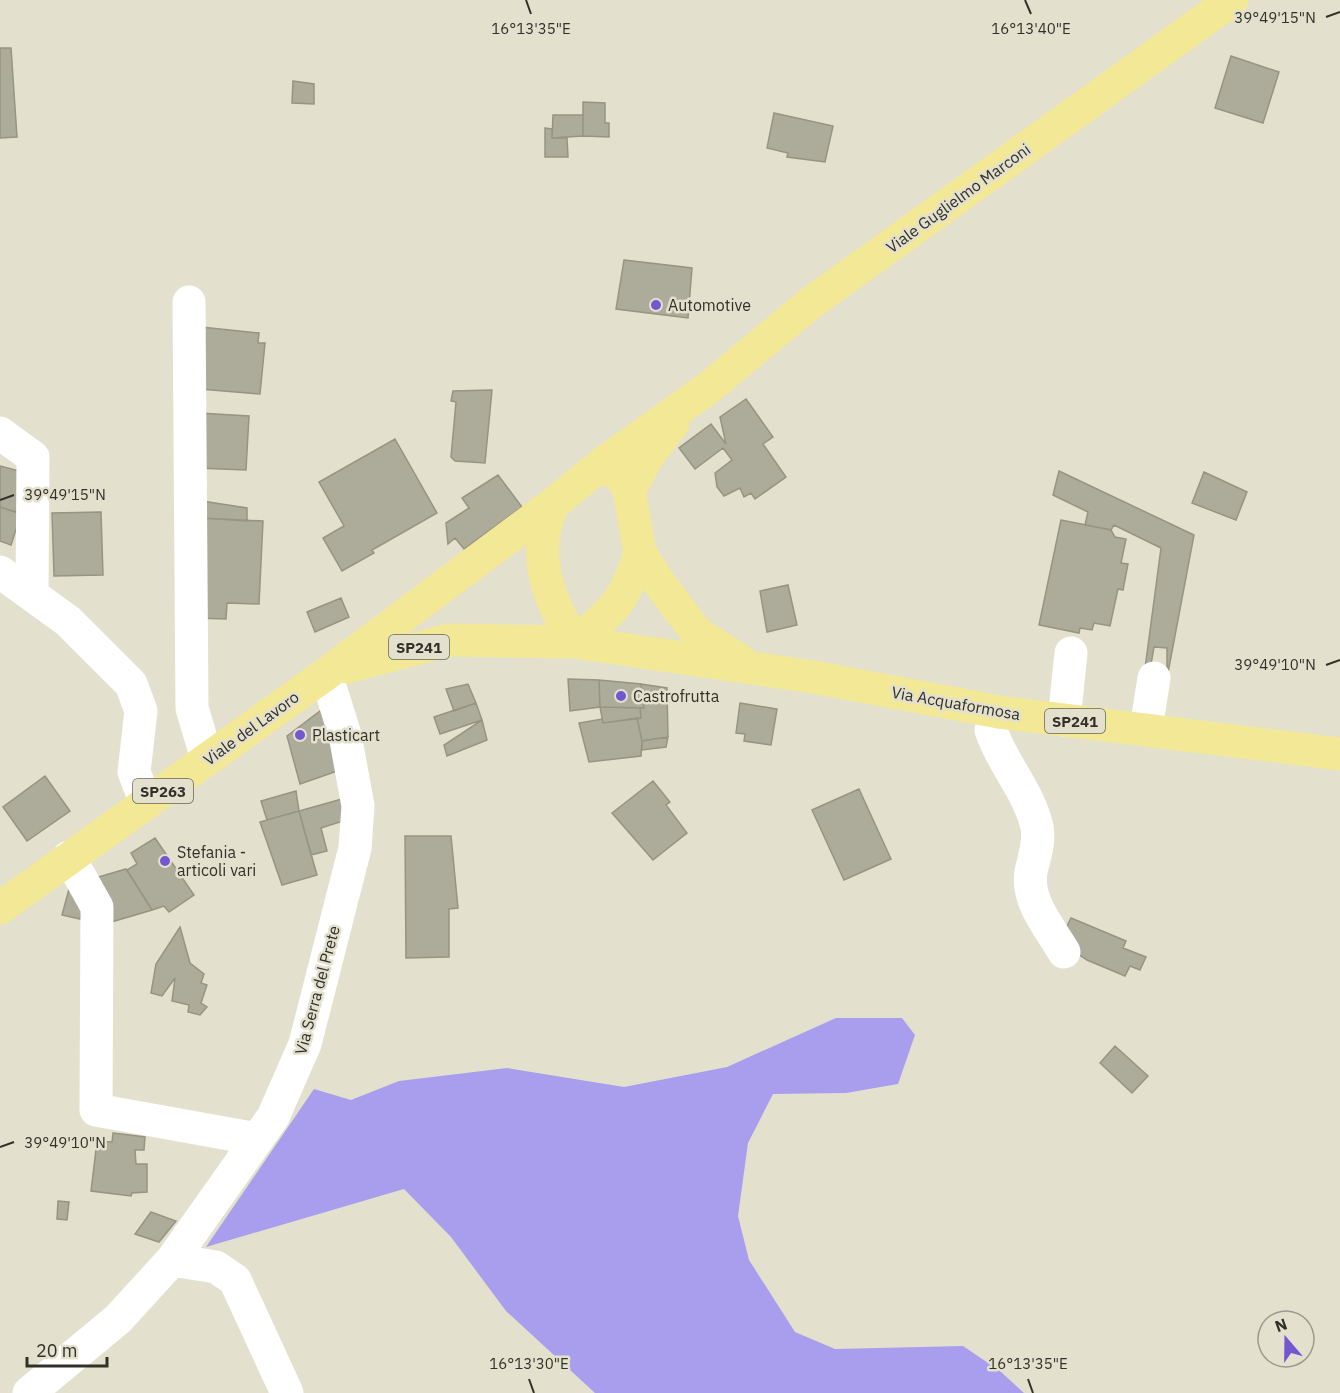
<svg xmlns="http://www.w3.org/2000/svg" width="1340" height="1393" font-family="'IBM Plex Sans',sans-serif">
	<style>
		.forest { fill: #a99eed }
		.building { fill: #adab99; stroke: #969482; stroke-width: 1.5 }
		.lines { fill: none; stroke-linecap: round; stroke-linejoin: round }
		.minor { stroke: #fff; stroke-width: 33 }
		.major { stroke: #f2e895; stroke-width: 33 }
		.ticks { fill: none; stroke: #313029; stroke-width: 2 }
		.poi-dot { fill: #7257d1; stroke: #e3e1ce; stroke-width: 2 }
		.labels { text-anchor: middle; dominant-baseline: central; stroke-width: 5; stroke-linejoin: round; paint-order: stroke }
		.shield { fill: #e3e1ce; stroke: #66655a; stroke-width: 1.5 }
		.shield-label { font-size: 15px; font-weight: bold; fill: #313029 }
		.street-label { font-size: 16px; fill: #313029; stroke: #e3e1ce }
		.poi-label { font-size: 16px; fill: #313029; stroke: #e3e1ce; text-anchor: start }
		.ticks-label { font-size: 15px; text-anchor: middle; fill: #313029; stroke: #e3e1ce; stroke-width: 5; stroke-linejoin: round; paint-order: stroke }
	</style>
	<rect width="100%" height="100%" fill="#e3e1ce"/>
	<path class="forest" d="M 836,1018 L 902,1018 L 915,1035 L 898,1084 L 846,1093 L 773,1094 L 748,1143 L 738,1216 L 749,1260 L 795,1332 L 835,1349 L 963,1346 L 1000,1371 L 1024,1393 L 595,1393 L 506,1311 L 451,1237 L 404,1189 L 206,1247 L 314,1089 L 351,1100 L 399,1081 L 507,1068 L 624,1087 L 727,1067 Z"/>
	<path class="building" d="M 0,48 L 11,48 L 17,137 L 0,138 Z
		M 1231,56 L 1279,72 L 1263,123 L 1215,108 Z
		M 293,81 L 314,84 L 314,104 L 292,103 Z
		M 583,102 L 605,103 L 605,123 L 609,123 L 609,137 L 583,136 Z
		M 774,113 L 833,126 L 825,162 L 787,157 L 788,153 L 767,148 Z
		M 553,115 L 583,115 L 583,136 L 552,138 Z
		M 545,128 L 552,129 L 552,138 L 567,138 L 568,157 L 545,157 Z
		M 624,260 L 692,268 L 688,318 L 616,309 Z
		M 201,327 L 259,333 L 258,343 L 265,343 L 260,394 L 200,389 Z
		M 492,390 L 485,463 L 455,461 L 451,457 L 456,402 L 451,401 L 453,391 Z
		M 746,399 L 773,437 L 763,444 L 786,477 L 755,499 L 751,493 L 744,497 L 740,488 L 724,496 L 717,487 L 715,473 L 732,460 L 723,448 L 695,469 L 679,448 L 711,424 L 726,444 L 720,417 Z
		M 199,413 L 249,416 L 246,470 L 196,468 Z
		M 395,439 L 437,513 L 372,550 L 374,553 L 342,571 L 323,538 L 344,526 L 319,482 Z
		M 0,466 L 23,472 L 16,512 L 0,507 Z
		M 1059,471 L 1194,535 L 1167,678 L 1167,648 L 1154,647 L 1149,676 L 1144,676 L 1161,548 L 1114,525 L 1111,530 L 1085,525 L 1088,512 L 1053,495 Z
		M 1204,472 L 1247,492 L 1236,520 L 1192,503 Z
		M 498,475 L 522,507 L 464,549 L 455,538 L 448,544 L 446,523 L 469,508 L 462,498 Z
		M 202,501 L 247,508 L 247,521 L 202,518 Z
		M 0,507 L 21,514 L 11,545 L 0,541 Z
		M 101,512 L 103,575 L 54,576 L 52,513 Z
		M 201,518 L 263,521 L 259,604 L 227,603 L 226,619 L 196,618 Z
		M 1061,520 L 1111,530 L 1115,537 L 1126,539 L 1121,563 L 1128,564 L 1123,590 L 1118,589 L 1110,626 L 1094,623 L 1092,630 L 1080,628 L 1079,633 L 1039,625 Z
		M 788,585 L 797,625 L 767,632 L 760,591 Z
		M 341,598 L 349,617 L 315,632 L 307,612 Z
		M 568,679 L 599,680 L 600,707 L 570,711 Z
		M 599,680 L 641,684 L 644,708 L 600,707 Z
		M 468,684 L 476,703 L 454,711 L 446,689 Z
		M 641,684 L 667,688 L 668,737 L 642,741 L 637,718 L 641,718 L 640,708 L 644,708 Z
		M 476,703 L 482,720 L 440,734 L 434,717 Z
		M 740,703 L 777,709 L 771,745 L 744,741 L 745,734 L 736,733 Z
		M 600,707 L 640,708 L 641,718 L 603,723 Z
		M 324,708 L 343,769 L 300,784 L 287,736 Z
		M 637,718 L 642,741 L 641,756 L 589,762 L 579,723 L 602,719 L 603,723 Z
		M 482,720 L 487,740 L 447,756 L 444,745 Z
		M 668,737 L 666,747 L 642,750 L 642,741 Z
		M 45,776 L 70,811 L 27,841 L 3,807 Z
		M 653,781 L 670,802 L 666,805 L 687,833 L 653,860 L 612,813 Z
		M 859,789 L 891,859 L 844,880 L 812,810 Z
		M 296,791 L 299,811 L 267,820 L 261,801 Z
		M 342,799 L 346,820 L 321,828 L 327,851 L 311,855 L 299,811 Z
		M 299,811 L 317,875 L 282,885 L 260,822 Z
		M 405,836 L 451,836 L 458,908 L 449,909 L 449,957 L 406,958 Z
		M 155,838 L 194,895 L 169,912 L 164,906 L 152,910 L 127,870 L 137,864 L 131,853 Z
		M 126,869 L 152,910 L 108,923 L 95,878 Z
		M 69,889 L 86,893 L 80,919 L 62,915 Z
		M 1071,918 L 1126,941 L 1123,948 L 1146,957 L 1140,970 L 1130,966 L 1125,976 L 1087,960 L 1072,950 L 1062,936 Z
		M 180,927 L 190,963 L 204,974 L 201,983 L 207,985 L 201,1003 L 207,1007 L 200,1015 L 188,1012 L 189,1005 L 172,1001 L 175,978 L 162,996 L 151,993 L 156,964 Z
		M 1115,1046 L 1148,1076 L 1132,1093 L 1100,1063 Z
		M 113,1133 L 145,1137 L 144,1150 L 135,1150 L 136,1164 L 147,1164 L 147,1192 L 132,1193 L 131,1196 L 91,1191 L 97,1141 L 112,1142 Z
		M 58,1201 L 69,1202 L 67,1220 L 57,1219 Z
		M 151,1212 L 176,1221 L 159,1242 L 135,1234 Z"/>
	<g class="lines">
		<path class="minor" d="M 189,302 L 192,708 L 207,759
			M 0,433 L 33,457 L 32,594
			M 0,572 L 68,621 L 131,684 L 141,711 L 134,772 L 146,803
			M 999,712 L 991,730 C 1002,764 1029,791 1037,827 C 1040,843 1034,857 1031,872 C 1026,901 1050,928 1064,952
			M 1064,720 L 1071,653
			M 1146,729 L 1154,678
			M 69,857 L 97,907 L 96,1110 L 257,1139
			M 172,1260 L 216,1267 L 235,1280 L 287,1393
			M 29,1393 L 118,1319 L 172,1260 L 273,1117 L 305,1044 L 355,848 L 358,806 L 345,735 L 326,674"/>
		<path class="major" d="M 602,464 L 624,480 L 629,490 L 640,553 L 660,584 L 697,633 L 741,661
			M 629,490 L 649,455 L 673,423
			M 553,504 C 530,554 548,598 574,642
			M 574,642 C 613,613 625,600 640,553
			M 347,667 L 449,640 L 574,642 L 813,677 L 999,712 L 1340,754
			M 0,908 L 326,674 L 553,504 L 602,464 L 707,389 L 812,302 L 1232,0"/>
	</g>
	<path class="ticks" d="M 526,0 L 531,14M 1025,0 L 1031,14M 1326,17 L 1340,12M 0,500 L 14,495M 1326,665 L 1340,660M 0,1147 L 14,1142M 529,1379 L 534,1393M 1028,1379 L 1033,1393"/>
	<g class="poi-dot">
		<circle cx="656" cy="305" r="6"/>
		<circle cx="621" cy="696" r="6"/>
		<circle cx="300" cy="735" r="6"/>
		<circle cx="165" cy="861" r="6"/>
	</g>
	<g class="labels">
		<g class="shield">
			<rect x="389" y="635" width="60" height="24" rx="4.5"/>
			<rect x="1045" y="709" width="60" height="24" rx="4.5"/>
			<rect x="133" y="779" width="60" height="24" rx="4.5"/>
		</g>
		<g class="shield-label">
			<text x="419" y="647">SP241</text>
			<text x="1075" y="721">SP241</text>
			<text x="163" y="791">SP263</text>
		</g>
		<g class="street-label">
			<text transform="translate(958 198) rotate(-36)">Viale Guglielmo Marconi</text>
			<text transform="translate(956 703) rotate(10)">Via Acquaformosa</text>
			<text transform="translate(251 728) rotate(-36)">Viale del Lavoro</text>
			<text transform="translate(317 990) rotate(-75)">Via Serra del Prete</text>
		</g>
		<g class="poi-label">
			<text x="668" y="305">Automotive</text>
			<text x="633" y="696">Castrofrutta</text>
			<text x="312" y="735">Plasticart</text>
			<text x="177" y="852">Stefania -<tspan x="177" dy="18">articoli vari</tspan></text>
		</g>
	</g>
	<g class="ticks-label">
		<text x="1275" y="23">39°49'15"N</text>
		<text x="531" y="34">16°13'35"E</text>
		<text x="1031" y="34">16°13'40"E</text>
		<text x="65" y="500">39°49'15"N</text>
		<text x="1275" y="670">39°49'10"N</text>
		<text x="65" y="1148">39°49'10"N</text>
		<text x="529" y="1369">16°13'30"E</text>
		<text x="1028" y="1369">16°13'35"E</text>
	</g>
	<g transform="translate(1286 1339) rotate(340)"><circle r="28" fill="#e3e1ce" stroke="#9c9a8c" stroke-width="1.5"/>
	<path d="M0-4.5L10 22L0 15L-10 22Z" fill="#7257d1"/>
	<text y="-9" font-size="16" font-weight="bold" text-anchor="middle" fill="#313029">N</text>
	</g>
	<path d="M27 1357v9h80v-9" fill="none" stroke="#313029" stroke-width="3"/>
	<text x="36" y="1357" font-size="18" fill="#313029" stroke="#e3e1ce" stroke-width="4.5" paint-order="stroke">20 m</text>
</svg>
